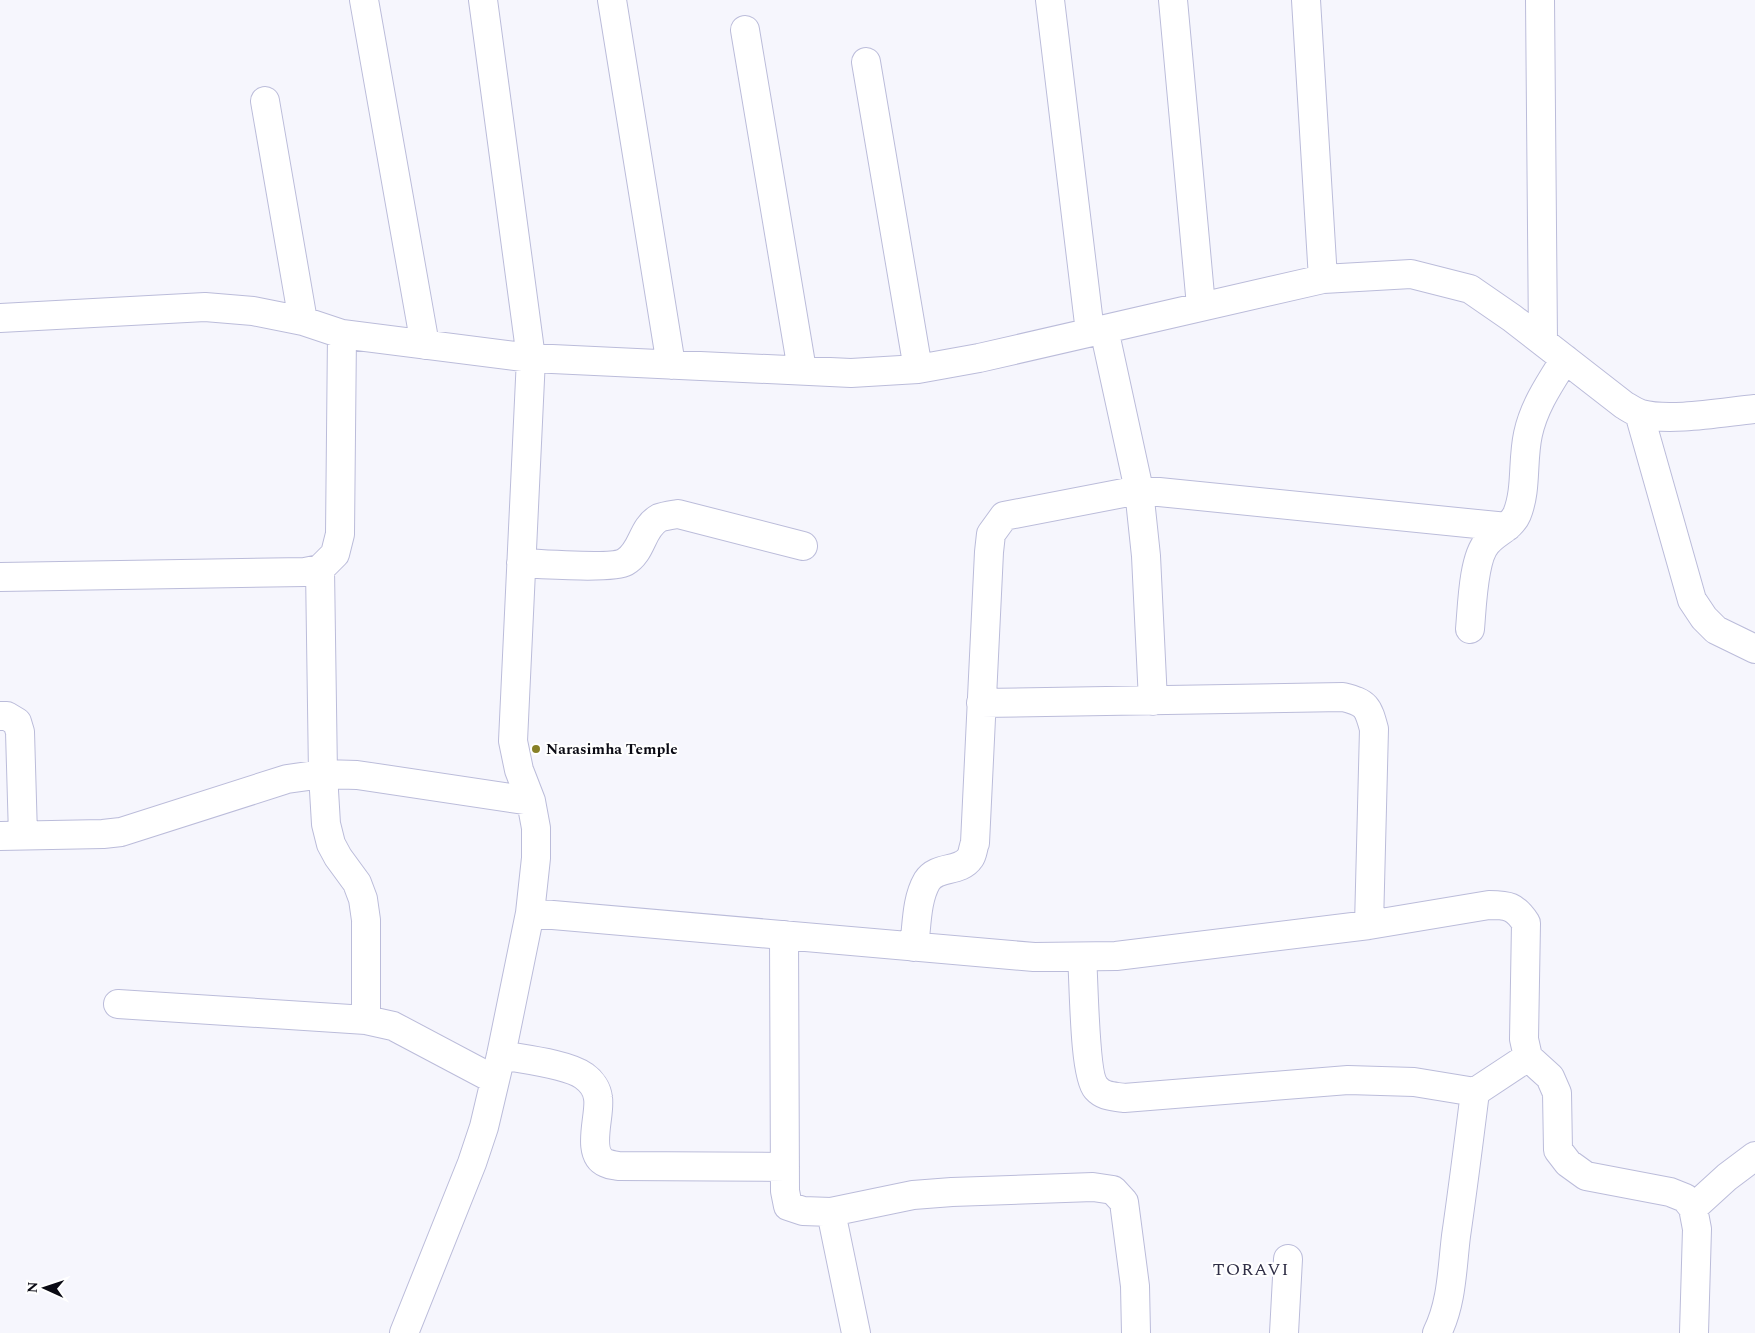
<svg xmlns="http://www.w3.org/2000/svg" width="1755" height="1333" font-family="Spectral,serif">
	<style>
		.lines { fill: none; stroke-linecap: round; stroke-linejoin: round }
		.minor-casing { stroke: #bbbcda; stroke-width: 30 }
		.minor { stroke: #fff; stroke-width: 28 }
		.poi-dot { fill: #878027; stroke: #fff; stroke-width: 2 }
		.labels { text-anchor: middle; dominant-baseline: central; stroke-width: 4; stroke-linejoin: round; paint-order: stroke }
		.poi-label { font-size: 15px; font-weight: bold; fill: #0a0a14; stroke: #fff; text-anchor: start }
		.quarter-label { font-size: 18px; letter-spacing: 1px; fill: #302f47; stroke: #fff }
	</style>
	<rect width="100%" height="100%" fill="#f6f6fd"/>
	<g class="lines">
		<defs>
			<path id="minor" d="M 364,0 L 425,345
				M 612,0 L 671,365
				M 1050,0 L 1090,332
				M 1173,0 L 1201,306
				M 1306,0 L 1323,279
				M 1540,0 L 1543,341
				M 745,30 L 802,370
				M 866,62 L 918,369
				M 265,101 L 303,321
				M 0,318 L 205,307 L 253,311 L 303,321 L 342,334 L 531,358 L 851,373 L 918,369 L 979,358 L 1323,279 L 1411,274 L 1470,289 L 1512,318 L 1624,405 C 1629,408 1635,412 1641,414 C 1670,422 1724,412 1755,409
				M 1104,329 L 1139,490 L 1146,556 L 1153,701
				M 1639,413 L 1692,600 L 1704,618 L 1716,630 L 1755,649
				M 521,563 C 539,564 613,569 625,562 C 643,552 641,528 659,518 C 664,516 672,515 678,514 L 803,546
				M 320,569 L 323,774 L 326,824 L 331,844 L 338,857 L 357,883 L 363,899 L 366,920 L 366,1020
				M 0,577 L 305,572 L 320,569 L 335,554 L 340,534 L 342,334
				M 1470,629 C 1472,608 1473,558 1487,543 C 1496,532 1511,528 1517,514 C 1527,489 1522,461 1528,434 C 1534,406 1550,383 1565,359
				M 981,703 L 1343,697 C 1367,703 1368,707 1374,729 L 1369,925
				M 0,716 L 7,716 L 17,722 L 20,732 L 23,835
				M 0,836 L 103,834 L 121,832 L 287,779 L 323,774 L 357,775 L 531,801
				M 530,913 L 1034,957 L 1116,956 L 1369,925 L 1489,905 C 1508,905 1515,906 1526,923 L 1524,1039 L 1528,1057 L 1550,1077 L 1557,1093 L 1558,1150 L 1568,1163 L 1586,1176 L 1670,1192 L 1685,1198 L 1693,1208 L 1697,1229 L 1694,1333
				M 784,935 L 785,1191 L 788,1206 L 803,1211 L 831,1212 L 856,1333
				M 914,947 C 917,926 916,900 927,881 C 937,865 960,873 970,858 C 973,854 973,847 975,843 L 989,552 L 991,534 L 1004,516 L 1139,490 L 1507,527
				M 1082,957 C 1084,980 1084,1075 1096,1088 C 1104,1097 1113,1096 1124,1098 L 1348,1080 L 1414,1082 L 1475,1092 L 1528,1057
				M 118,1004 L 366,1020 L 393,1026 L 495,1080
				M 501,1055 C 522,1059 568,1064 584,1076 C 591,1081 597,1089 598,1098 C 601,1115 585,1154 606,1163 C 610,1165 614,1165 618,1166 L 785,1167
				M 1693,1208 L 1727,1177 L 1755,1156
				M 831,1212 L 913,1195 L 952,1192 L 1093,1187 L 1113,1190 L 1124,1202 L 1135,1286 L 1136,1333
				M 404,1333 L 472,1163 L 484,1127 L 501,1055 L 530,913 L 536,858 L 536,828 L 531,801 L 519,770 L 513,741 L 531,358 L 483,0
				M 1284,1333 L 1288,1259
				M 1437,1333 C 1452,1303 1452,1269 1456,1236 C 1463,1188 1469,1140 1475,1092"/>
		</defs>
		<use href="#minor" class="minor-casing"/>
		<use href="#minor" class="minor"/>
	</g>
	<circle class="poi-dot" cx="536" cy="749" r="5"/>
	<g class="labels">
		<g class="poi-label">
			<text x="546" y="749">Narasimha Temple</text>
		</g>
		<g class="quarter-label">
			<text x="1251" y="1269">TORAVI</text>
		</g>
	</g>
	<g transform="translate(45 1288) rotate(273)" stroke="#ffffff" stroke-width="4" paint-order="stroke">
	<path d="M0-4L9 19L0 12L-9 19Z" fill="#0a0a14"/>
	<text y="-8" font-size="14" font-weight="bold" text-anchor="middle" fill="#0a0a14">N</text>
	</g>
</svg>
